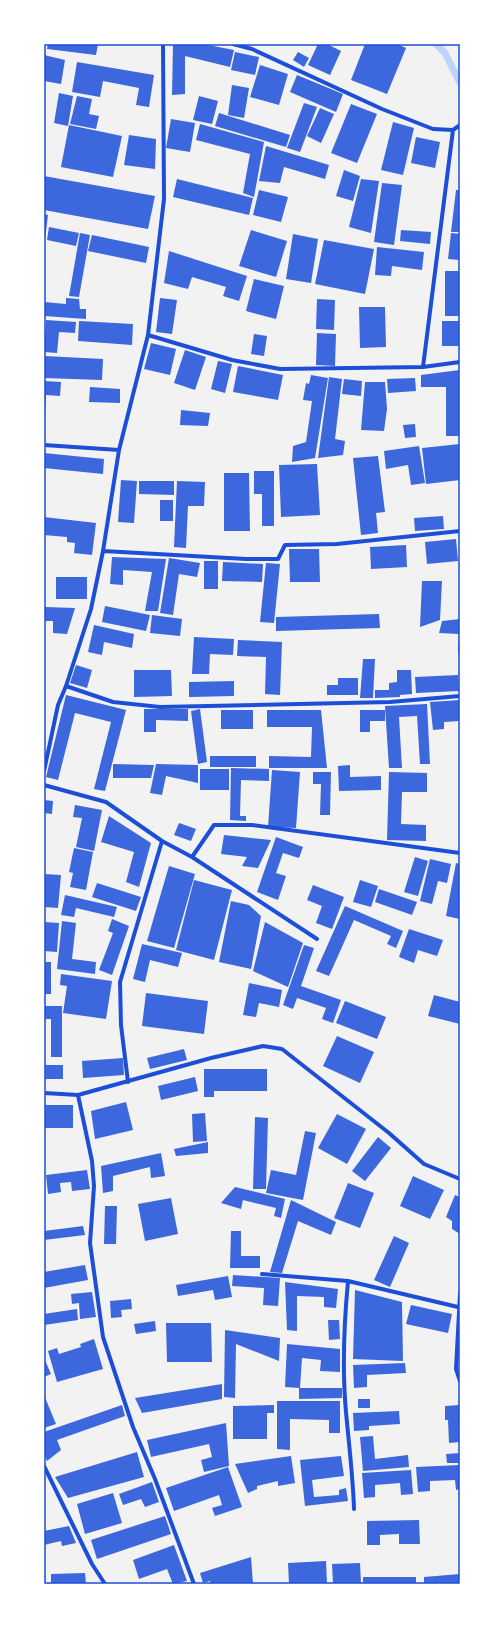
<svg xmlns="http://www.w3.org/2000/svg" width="504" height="1628" font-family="'Crimson Pro',serif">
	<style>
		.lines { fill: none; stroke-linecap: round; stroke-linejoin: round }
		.stream { stroke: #bfd3fe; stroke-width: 7 }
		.building { fill: #3d67dc }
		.minor { stroke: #1d4ed8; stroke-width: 4 }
		.neatline { fill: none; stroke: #1d4ed8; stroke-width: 1.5 }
	</style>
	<rect width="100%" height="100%" fill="#f2f2f2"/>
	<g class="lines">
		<path class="stream" d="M 436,44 L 445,53 L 460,83"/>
	</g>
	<path class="building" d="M 48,44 L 98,44 L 96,55 L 47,49 Z
		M 173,44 L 203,44 L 234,50 L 230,67 L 185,56 L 185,94 L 172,95 Z
		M 318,44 L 327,44 L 341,51 L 330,75 L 308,65 Z
		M 365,44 L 397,44 L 406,48 L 387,94 L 351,80 Z
		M 235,52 L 259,57 L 255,75 L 231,70 Z
		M 298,52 L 309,58 L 304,67 L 293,60 Z
		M 44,55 L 65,60 L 61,84 L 44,81 Z
		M 77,62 L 154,75 L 149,107 L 136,105 L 139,88 L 103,81 L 100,97 L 72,92 Z
		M 260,65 L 288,74 L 279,105 L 250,97 Z
		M 297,75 L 343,94 L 336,112 L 290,92 Z
		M 232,85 L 249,88 L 244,118 L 228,115 Z
		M 59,93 L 73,96 L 68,126 L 54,123 Z
		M 77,96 L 92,99 L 89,114 L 99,116 L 96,129 L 70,124 Z
		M 199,96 L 218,101 L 212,124 L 193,120 Z
		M 304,103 L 317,107 L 300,152 L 287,148 Z
		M 351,104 L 377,114 L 357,163 L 331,153 Z
		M 320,108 L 334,114 L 321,143 L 307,136 Z
		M 219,113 L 290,135 L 286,147 L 215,126 Z
		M 171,119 L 195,123 L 190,152 L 166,148 Z
		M 393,122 L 414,128 L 403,175 L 381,170 Z
		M 200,124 L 264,142 L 254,197 L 243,193 L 250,154 L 196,140 Z
		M 69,125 L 122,136 L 113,177 L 61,167 Z
		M 129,135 L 156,139 L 155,169 L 124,165 Z
		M 416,137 L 440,142 L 435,168 L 411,163 Z
		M 266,146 L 329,165 L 325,179 L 284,167 L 280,183 L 259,181 Z
		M 344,170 L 360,176 L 353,201 L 336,196 Z
		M 44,176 L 155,196 L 148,229 L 44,210 Z
		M 177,179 L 253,198 L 249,215 L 173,197 Z
		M 361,179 L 379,181 L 371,233 L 349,227 Z
		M 382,183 L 402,185 L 394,245 L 374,242 Z
		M 259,190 L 288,197 L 281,222 L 253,215 Z
		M 456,190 L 460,190 L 460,232 L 451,232 Z
		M 44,214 L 48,215 L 45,240 L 44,240 Z
		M 49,227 L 79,233 L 76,246 L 47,240 Z
		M 251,230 L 287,241 L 276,277 L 239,266 Z
		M 401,230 L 431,232 L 430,244 L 400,241 Z
		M 80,233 L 90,235 L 79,297 L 69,296 Z
		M 451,233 L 460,234 L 460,260 L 448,259 Z
		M 293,234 L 318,239 L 311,283 L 286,279 Z
		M 92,235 L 149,247 L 146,263 L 88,251 Z
		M 324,240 L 374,249 L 365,294 L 315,284 Z
		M 377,247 L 424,252 L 422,270 L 392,266 L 391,276 L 375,275 Z
		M 169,251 L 247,276 L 239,301 L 223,296 L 226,287 L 192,277 L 188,289 L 164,283 Z
		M 445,271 L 460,271 L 460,316 L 445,316 Z
		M 254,279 L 284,286 L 276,319 L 246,311 Z
		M 66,298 L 79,299 L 80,309 L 86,309 L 86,319 L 44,316 L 44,302 L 66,304 Z
		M 160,298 L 177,300 L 172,334 L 156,332 Z
		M 317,299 L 335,300 L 334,330 L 316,329 Z
		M 359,307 L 385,307 L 386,347 L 360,348 Z
		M 46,320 L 76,322 L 75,333 L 59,332 L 57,353 L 44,352 Z
		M 79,321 L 133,324 L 132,345 L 78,341 Z
		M 442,321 L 459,321 L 459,346 L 442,346 Z
		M 317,333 L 336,334 L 335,366 L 316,365 Z
		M 254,334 L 267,336 L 264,356 L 251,354 Z
		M 151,343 L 176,349 L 170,375 L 144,369 Z
		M 185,350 L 206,357 L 195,390 L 174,383 Z
		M 44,356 L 103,359 L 102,380 L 44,378 Z
		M 218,361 L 232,364 L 225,393 L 211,389 Z
		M 238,366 L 283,375 L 278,400 L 233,392 Z
		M 460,370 L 460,436 L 446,436 L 446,387 L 421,387 L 421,375 Z
		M 311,375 L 328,378 L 315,458 L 292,462 L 293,446 L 306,442 L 312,401 L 303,400 L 306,383 L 309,384 Z
		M 329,377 L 342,379 L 335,439 L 345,441 L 343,455 L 318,458 Z
		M 415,378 L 416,391 L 388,393 L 387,379 Z
		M 344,379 L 362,381 L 361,396 L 342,394 Z
		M 44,381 L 61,382 L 60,396 L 46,395 L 45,414 Z
		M 365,382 L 385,382 L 387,409 L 384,431 L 361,430 Z
		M 90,387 L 120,389 L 120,403 L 89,402 Z
		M 181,410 L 210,413 L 208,426 L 180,425 Z
		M 415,424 L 416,437 L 405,438 L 403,425 Z
		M 460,444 L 460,480 L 426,484 L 422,448 Z
		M 419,446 L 425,483 L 411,485 L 408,465 L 386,469 L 384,451 Z
		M 44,453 L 104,459 L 103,474 L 44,468 Z
		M 378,456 L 385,512 L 376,513 L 378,533 L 361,535 L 353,458 Z
		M 317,464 L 320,515 L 281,517 L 279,465 Z
		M 254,471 L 274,471 L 274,526 L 262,526 L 262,494 L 254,494 Z
		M 224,473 L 249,473 L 250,531 L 224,531 Z
		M 121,480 L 137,481 L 134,523 L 118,522 Z
		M 139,481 L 174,481 L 174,495 L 139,494 Z
		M 177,481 L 205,482 L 204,506 L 188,506 L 186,548 L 174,547 Z
		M 160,500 L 173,500 L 173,521 L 160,521 Z
		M 443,516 L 444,529 L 415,531 L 414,518 Z
		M 44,517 L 96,523 L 92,555 L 74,553 L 75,543 L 67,542 L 67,537 L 44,535 Z
		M 456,539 L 458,561 L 427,564 L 425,542 Z
		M 406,545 L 407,567 L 371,569 L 370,547 Z
		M 289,549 L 319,549 L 320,582 L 290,582 Z
		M 112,557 L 166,559 L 158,611 L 145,611 L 152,572 L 123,570 L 123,585 L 110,584 Z
		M 169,558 L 200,563 L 197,577 L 179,574 L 173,615 L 160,613 Z
		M 204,561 L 218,561 L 218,589 L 204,589 Z
		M 223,562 L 263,564 L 262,582 L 222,581 Z
		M 266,563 L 280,564 L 274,623 L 260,622 Z
		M 56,577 L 87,577 L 87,599 L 56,599 Z
		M 422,581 L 442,581 L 440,620 L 420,627 Z
		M 105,606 L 150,615 L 146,631 L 102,622 Z
		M 45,607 L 75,608 L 67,634 L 53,633 L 53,621 L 45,621 Z
		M 379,614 L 380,628 L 276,631 L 276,617 Z
		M 152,615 L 182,619 L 180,636 L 150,633 Z
		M 460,619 L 460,653 L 458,653 L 459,634 L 439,633 L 442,621 Z
		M 94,625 L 134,634 L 132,648 L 104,642 L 102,655 L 88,652 Z
		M 194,637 L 234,639 L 233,655 L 210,654 L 209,674 L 192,674 Z
		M 238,640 L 282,642 L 280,695 L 265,694 L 266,657 L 237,656 Z
		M 363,659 L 375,659 L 373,698 L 360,698 Z
		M 76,665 L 92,670 L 87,688 L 70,683 Z
		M 134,670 L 171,670 L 172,696 L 134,697 Z
		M 397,670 L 411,670 L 412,694 L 400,695 L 400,697 L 375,698 L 375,690 L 389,690 L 389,683 L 397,682 Z
		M 458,675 L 459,691 L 416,693 L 415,677 Z
		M 338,678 L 358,678 L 358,695 L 327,695 L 327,685 L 338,685 Z
		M 234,681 L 234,696 L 189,697 L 189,682 Z
		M 66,695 L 126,710 L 105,791 L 94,789 L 111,722 L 75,713 L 58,780 L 46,777 Z
		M 460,700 L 460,721 L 444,722 L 444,729 L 433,730 L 430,702 Z
		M 427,704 L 430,764 L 420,764 L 417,716 L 399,717 L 402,768 L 389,768 L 385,706 Z
		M 144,709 L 188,709 L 188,721 L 156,720 L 156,732 L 144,732 Z
		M 200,709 L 207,762 L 198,764 L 191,711 Z
		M 221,710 L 253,710 L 253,729 L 221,729 Z
		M 267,710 L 321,710 L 327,768 L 269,768 L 269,756 L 311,757 L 312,727 L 267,727 Z
		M 360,710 L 385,710 L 385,721 L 370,721 L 370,732 L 360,732 Z
		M 210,756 L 256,756 L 256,767 L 210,767 Z
		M 113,764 L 154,765 L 151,778 L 113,778 Z
		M 156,764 L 198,765 L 198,783 L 166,776 L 162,795 L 150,793 Z
		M 350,765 L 350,777 L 381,776 L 381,790 L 339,791 L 338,766 Z
		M 231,768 L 269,769 L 269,781 L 241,780 L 240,816 L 246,816 L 246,821 L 230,820 Z
		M 200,769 L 229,769 L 229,790 L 200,790 Z
		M 272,770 L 300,772 L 296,828 L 268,827 Z
		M 313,772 L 331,772 L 330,815 L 320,815 L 321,784 L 313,784 Z
		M 389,772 L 427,773 L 427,792 L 402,792 L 401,824 L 426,825 L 426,841 L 387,840 Z
		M 44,800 L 53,801 L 52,814 L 44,813 Z
		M 75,805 L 102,810 L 94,851 L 76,847 L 82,818 L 73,817 Z
		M 109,816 L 151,843 L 139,887 L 126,882 L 134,852 L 101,842 Z
		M 179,823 L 196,829 L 191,841 L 174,835 Z
		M 224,835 L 271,840 L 258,868 L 242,866 L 247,857 L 221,854 Z
		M 276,837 L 303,847 L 299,858 L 283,853 L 276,873 L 286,876 L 278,900 L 257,892 Z
		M 74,848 L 93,852 L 86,890 L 70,887 L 73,873 L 69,872 Z
		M 415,857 L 428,861 L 418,896 L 404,892 Z
		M 430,859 L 451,864 L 447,883 L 438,881 L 432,904 L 420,901 Z
		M 456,863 L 460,864 L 460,919 L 446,916 Z
		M 169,866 L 195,874 L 174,948 L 147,941 Z
		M 44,874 L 61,875 L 58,908 L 44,907 Z
		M 194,880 L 232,890 L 214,960 L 176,950 Z
		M 360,880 L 378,886 L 371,907 L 353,902 Z
		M 97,883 L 141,897 L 136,911 L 92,897 Z
		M 313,885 L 344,897 L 332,929 L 316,923 L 322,906 L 307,900 Z
		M 379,889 L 417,902 L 412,915 L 375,902 Z
		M 65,895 L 117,907 L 114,917 L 76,908 L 74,917 L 61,915 Z
		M 231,901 L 249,905 L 261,916 L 251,969 L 219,962 Z
		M 345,906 L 403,931 L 396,948 L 387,944 L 391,936 L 354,920 L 329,976 L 316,971 Z
		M 112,919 L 129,926 L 112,975 L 99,970 L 113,933 L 108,931 Z
		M 62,921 L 76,923 L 72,959 L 96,962 L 95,974 L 57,969 Z
		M 44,922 L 59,923 L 57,952 L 44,951 Z
		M 265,922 L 303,943 L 288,987 L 253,971 Z
		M 409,929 L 443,940 L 437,956 L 418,950 L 414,963 L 399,957 Z
		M 142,944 L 182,953 L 178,967 L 150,960 L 145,982 L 133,979 Z
		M 304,945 L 314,948 L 301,986 L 341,1000 L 333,1023 L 322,1019 L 326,1008 L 297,998 L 293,1009 L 283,1005 Z
		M 44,962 L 51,962 L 51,994 L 44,994 Z
		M 61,974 L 112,981 L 106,1019 L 63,1013 L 67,986 L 60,985 Z
		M 249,983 L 282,990 L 279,1007 L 259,1003 L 256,1017 L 243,1015 Z
		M 146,993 L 208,1001 L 204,1034 L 142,1026 Z
		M 434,995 L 460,1002 L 460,1024 L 428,1016 Z
		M 345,1001 L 386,1017 L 377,1039 L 336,1023 Z
		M 44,1006 L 62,1006 L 62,1057 L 51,1057 L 51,1019 L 44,1019 Z
		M 337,1036 L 374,1052 L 360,1083 L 323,1066 Z
		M 184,1049 L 187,1060 L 150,1069 L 147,1058 Z
		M 123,1058 L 124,1075 L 83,1078 L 82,1061 Z
		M 44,1065 L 63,1065 L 63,1079 L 44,1079 Z
		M 204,1069 L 267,1069 L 267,1091 L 214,1091 L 214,1097 L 204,1097 Z
		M 195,1077 L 198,1091 L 161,1100 L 158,1086 Z
		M 126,1102 L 133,1130 L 95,1139 L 91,1111 Z
		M 44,1105 L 73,1105 L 73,1128 L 44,1128 Z
		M 205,1113 L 207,1141 L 193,1142 L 192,1114 Z
		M 337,1114 L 366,1129 L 347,1164 L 318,1148 Z
		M 255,1117 L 268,1118 L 266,1189 L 253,1189 Z
		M 305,1131 L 316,1133 L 303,1200 L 266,1193 L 271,1170 L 296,1175 Z
		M 378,1137 L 391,1148 L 365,1181 L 352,1171 Z
		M 208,1142 L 208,1153 L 176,1156 L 174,1149 Z
		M 161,1153 L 165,1176 L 151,1178 L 150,1167 L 113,1176 L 113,1191 L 103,1193 L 101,1166 Z
		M 87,1170 L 90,1189 L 72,1191 L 71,1182 L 60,1183 L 61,1192 L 48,1194 L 46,1175 Z
		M 413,1176 L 444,1190 L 430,1219 L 400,1206 Z
		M 348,1183 L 374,1193 L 360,1228 L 334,1218 Z
		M 235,1187 L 285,1199 L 281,1218 L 274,1216 L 276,1208 L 243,1200 L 241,1209 L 221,1203 Z
		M 455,1195 L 460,1197 L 460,1234 L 452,1229 L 452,1221 L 446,1217 Z
		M 171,1198 L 178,1234 L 145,1241 L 138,1204 Z
		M 291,1200 L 336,1222 L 331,1235 L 298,1221 L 282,1273 L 270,1272 Z
		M 105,1206 L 117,1206 L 116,1244 L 104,1244 Z
		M 83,1226 L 85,1235 L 44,1240 L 44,1231 Z
		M 231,1231 L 241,1231 L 241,1256 L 260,1256 L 260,1268 L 230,1268 Z
		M 394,1236 L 409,1243 L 390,1287 L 374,1280 Z
		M 85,1265 L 88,1280 L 44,1288 L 44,1272 Z
		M 233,1275 L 280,1278 L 278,1306 L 263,1305 L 264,1288 L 232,1286 Z
		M 228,1276 L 232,1297 L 215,1300 L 213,1290 L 178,1296 L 176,1285 Z
		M 285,1282 L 338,1289 L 336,1308 L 324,1307 L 324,1297 L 297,1296 L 297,1331 L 287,1330 Z
		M 355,1290 L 402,1302 L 403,1361 L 353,1359 Z
		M 92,1292 L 96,1317 L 80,1319 L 79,1303 L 72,1304 L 71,1294 Z
		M 131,1299 L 132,1309 L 121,1310 L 122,1317 L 111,1318 L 110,1301 Z
		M 411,1305 L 452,1314 L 448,1333 L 406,1324 Z
		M 77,1309 L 78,1320 L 44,1325 L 44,1314 Z
		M 328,1320 L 339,1320 L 340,1339 L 329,1340 Z
		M 155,1321 L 156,1331 L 136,1334 L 134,1324 Z
		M 166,1323 L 211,1323 L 212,1362 L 167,1362 Z
		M 225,1330 L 280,1338 L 279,1361 L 236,1344 L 235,1398 L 224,1397 Z
		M 94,1339 L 103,1369 L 57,1382 L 48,1351 L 57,1348 L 59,1354 L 81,1347 L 80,1344 Z
		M 287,1344 L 340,1349 L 340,1372 L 320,1371 L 321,1360 L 302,1358 L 300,1388 L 285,1387 Z
		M 44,1358 L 51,1374 L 44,1377 Z
		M 405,1363 L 406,1373 L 367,1375 L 367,1387 L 354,1388 L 353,1365 Z
		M 222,1384 L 222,1399 L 142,1413 L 135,1398 Z
		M 299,1388 L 342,1388 L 342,1398 L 299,1399 Z
		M 44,1395 L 56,1424 L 44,1428 Z
		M 358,1399 L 370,1399 L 370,1408 L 358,1408 Z
		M 277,1401 L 340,1401 L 340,1433 L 329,1433 L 329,1420 L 290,1419 L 290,1450 L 277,1449 Z
		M 122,1405 L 125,1416 L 57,1440 L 61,1450 L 47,1461 L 44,1454 L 44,1432 Z
		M 274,1405 L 274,1413 L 267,1413 L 267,1439 L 233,1439 L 233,1406 Z
		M 460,1405 L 460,1442 L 449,1443 L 448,1420 L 445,1420 L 445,1406 Z
		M 399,1411 L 400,1424 L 369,1426 L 369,1430 L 354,1431 L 353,1413 Z
		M 226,1423 L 229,1466 L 204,1472 L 201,1460 L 212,1457 L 209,1444 L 151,1457 L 147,1440 Z
		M 373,1436 L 375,1459 L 408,1455 L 409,1467 L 363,1471 L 360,1437 Z
		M 137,1452 L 144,1477 L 68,1498 L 55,1477 Z
		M 460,1453 L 460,1463 L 447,1463 L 446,1454 Z
		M 291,1456 L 295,1483 L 278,1486 L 278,1481 L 257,1486 L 257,1489 L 248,1493 L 235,1464 Z
		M 341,1456 L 344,1476 L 312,1480 L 314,1497 L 339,1495 L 339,1490 L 346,1488 L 348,1501 L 305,1506 L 300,1460 Z
		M 460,1465 L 460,1489 L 456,1490 L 455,1480 L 430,1481 L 430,1491 L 418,1492 L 416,1467 Z
		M 228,1467 L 242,1507 L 215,1516 L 212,1508 L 222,1505 L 219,1495 L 174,1511 L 166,1488 Z
		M 411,1470 L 413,1494 L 401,1495 L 400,1483 L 375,1485 L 375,1497 L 364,1498 L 362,1473 Z
		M 152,1482 L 159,1502 L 145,1507 L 141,1499 L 123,1505 L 119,1494 Z
		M 113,1493 L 122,1523 L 85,1534 L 77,1504 Z
		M 165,1516 L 171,1534 L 97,1559 L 91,1540 Z
		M 419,1520 L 420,1544 L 399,1544 L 399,1534 L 380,1535 L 380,1545 L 367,1545 L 367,1521 Z
		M 69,1526 L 76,1543 L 62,1546 L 61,1541 L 44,1545 L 44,1531 Z
		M 174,1545 L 187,1581 L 173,1584 L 167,1569 L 139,1579 L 133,1560 Z
		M 251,1557 L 253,1584 L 211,1584 L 210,1581 L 203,1583 L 200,1573 Z
		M 326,1561 L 327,1584 L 289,1584 L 288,1563 Z
		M 360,1563 L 361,1583 L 333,1584 L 332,1564 Z
		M 85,1573 L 86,1584 L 51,1584 L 51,1574 Z
		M 460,1574 L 460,1584 L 424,1584 L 424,1577 Z
		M 363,1577 L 416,1577 L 416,1584 L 363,1584 Z"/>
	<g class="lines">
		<path class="minor" d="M 233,44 L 252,49 L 382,109 L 433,129 L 453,130 L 460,125
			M 148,335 L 232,360 L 280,369 L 423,367 L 460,362
			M 423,367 L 453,130
			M 44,445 L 119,450
			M 103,551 L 246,559 L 278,559 L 285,545 L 337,544 L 460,531
			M 66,686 L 113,702 L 160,707 L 390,702 L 460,696
			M 44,771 L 58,705 L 66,686 L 91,609 L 103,551 L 119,450 L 148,335 L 164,199 L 163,44
			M 44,785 L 106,802 L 162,841 L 192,857 L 317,939
			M 192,857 L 214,825 L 252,825 L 460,853
			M 128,1082 L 121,1025 L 120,982 L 162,841
			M 44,1093 L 78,1095 L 211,1058 L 263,1046 L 282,1049 L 389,1133 L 424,1164 L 460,1179
			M 78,1095 L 92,1161 L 94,1186 L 90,1243 L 103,1337 L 133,1427 L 155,1479 L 194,1584
			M 262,1274 L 348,1281 L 458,1307
			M 348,1281 C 344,1324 342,1369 346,1412 C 349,1445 353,1477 354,1509
			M 460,1294 L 456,1369 L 460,1381
			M 44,1466 L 92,1564 L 105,1584"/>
	</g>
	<rect width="504" height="1628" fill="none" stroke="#ffffff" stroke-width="90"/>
	<rect x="45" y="45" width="414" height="1538" class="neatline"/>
</svg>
